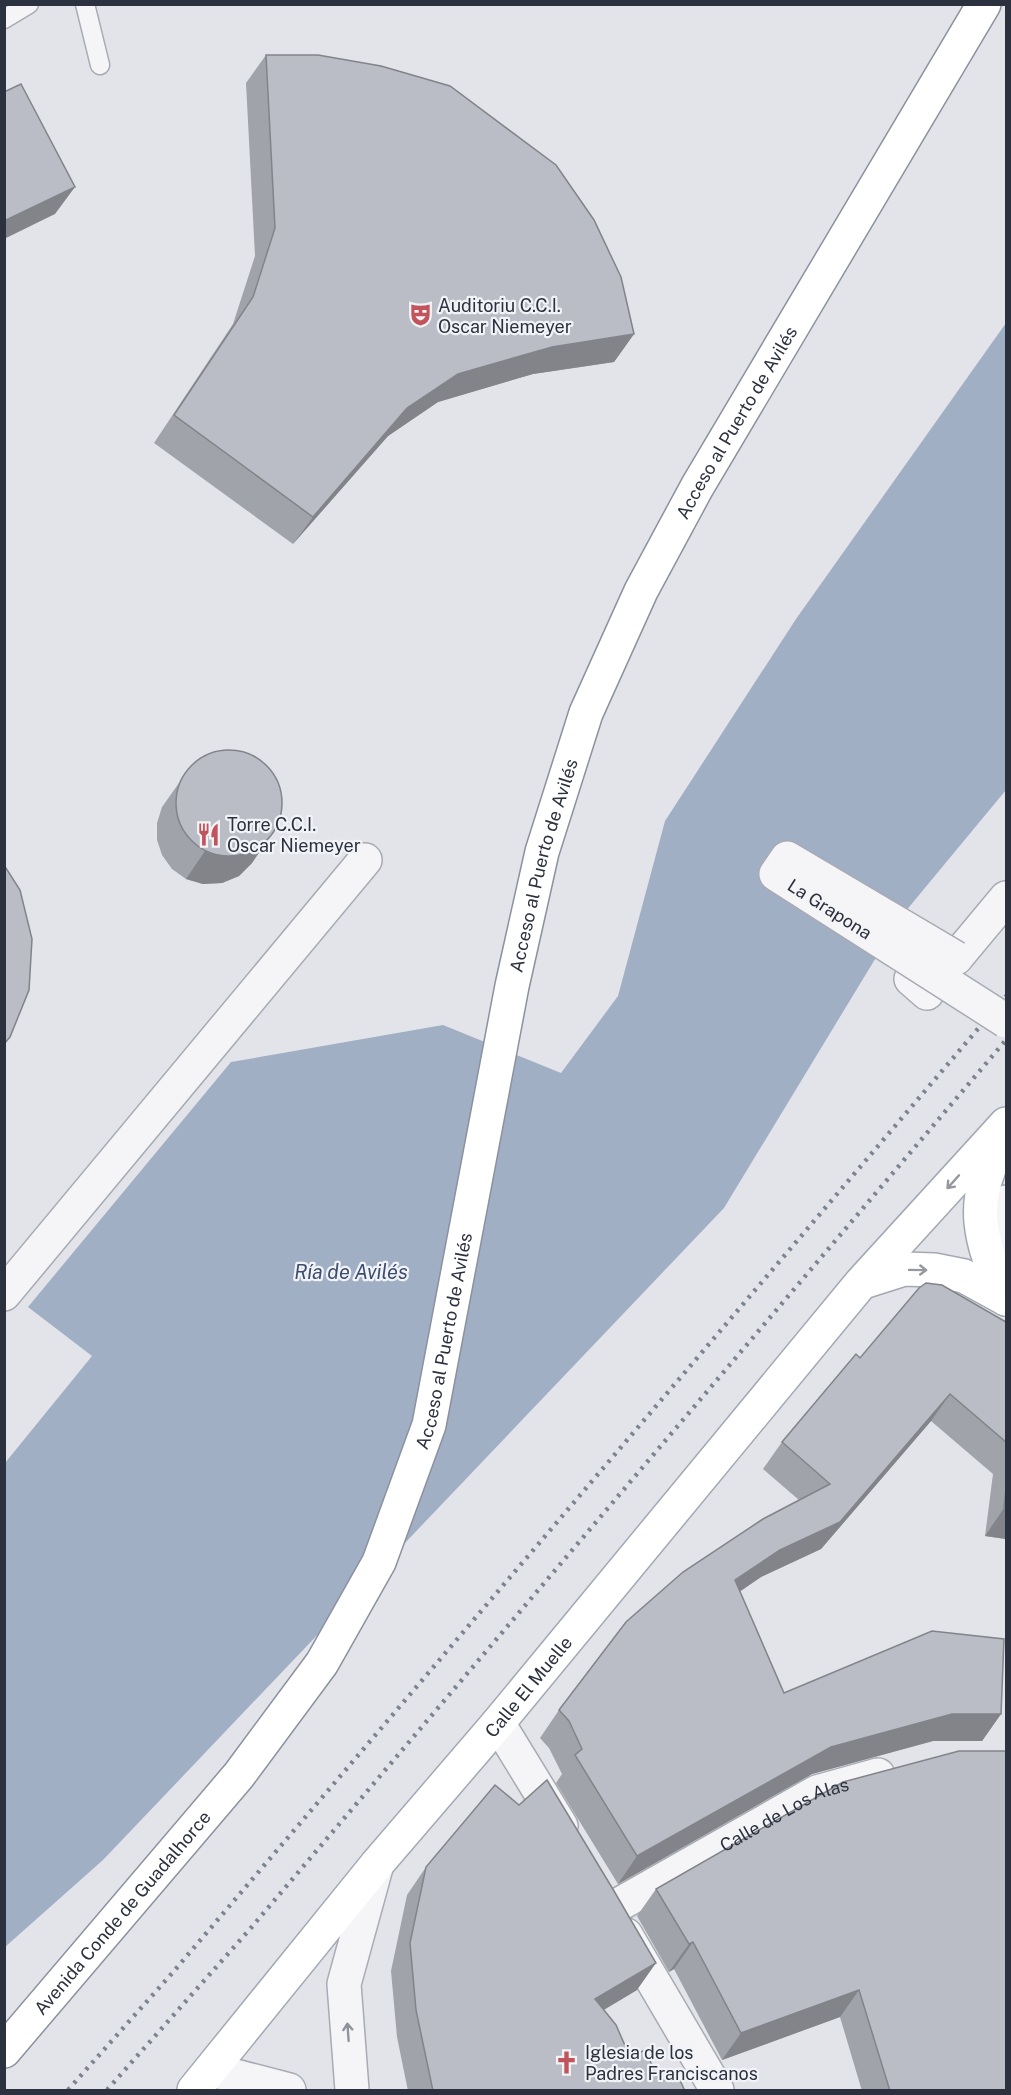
<svg xmlns="http://www.w3.org/2000/svg" width="1011" height="2095" font-family="'Public Sans',sans-serif">
	<style>
		.water { fill: #a1afc5 }
		.lines { fill: none; stroke-linecap: round; stroke-linejoin: round }
		.lane-casing { stroke: #a8abb3; stroke-width: 21 }
		.street-casing { stroke: #a8abb3; stroke-width: 36 }
		.primary-casing { stroke: #a3a8b4; stroke-width: 36 }
		.highway-casing { stroke: #8b919e; stroke-width: 36 }
		.lane { stroke: #f5f5f8; stroke-width: 18 }
		.street { stroke: #f5f5f8; stroke-width: 33 }
		.primary { stroke: #fff; stroke-width: 33 }
		.highway { stroke: #fff; stroke-width: 33 }
		.rail { stroke: #7d8391; stroke-width: 4.5; stroke-dasharray: 3 6; stroke-linecap: butt }
		.street-bridge-casing { stroke: #a8abb3; stroke-width: 36; stroke-linecap: butt }
		.street-bridge { stroke: #f5f5f8; stroke-width: 33 }
		.wall { fill: #a0a3a9 }
		.shaded-wall { fill: #82848a }
		.building { fill: #babdc5; stroke: #82848a; stroke-width: 1.5 }
		.oneway { stroke: #96989f }
		.oneway2 { stroke: #90939c }
		.labels { text-anchor: middle; dominant-baseline: central; stroke-width: 4.5; stroke-linejoin: round; paint-order: stroke }
		.poi-label { font-size: 18px; fill: #2c313f; stroke: #f2f3f7; text-anchor: start }
		.street-label { font-size: 18px; fill: #2c313f; stroke: #f2f3f7 }
		.water-label { font-size: 20px; font-style: italic; fill: #3a4d6f; stroke: #f2f3f7 }
	</style>
	<rect width="100%" height="100%" fill="#e2e4e9"/>
	<path class="water" d="M 1006,323 L 1006,790 L 900,918 L 724,1208 L 103,1860 L 5,1947 L 5,1463 L 92,1356 L 28,1307 L 231,1062 L 443,1025 L 561,1073 L 618,996 L 665,821 L 796,619 Z"/>
	<g class="lines">
		<defs>
			<path id="lane" d="M 85,4 L 100,65
				M 4,19 L 29,4"/>
			<g id="street">
				<path d="M 956,958 L 1006,898"/>
				<path d="M 911,979 L 927,993"/>
				<path d="M 1006,1202 L 1001,1235 L 1006,1243"/>
				<path d="M 4,1294 L 365,860"/>
				<path d="M 498,1723 L 561,1826"/>
				<path id="s1" d="M 611,1909 L 817,1792 L 878,1775"/>
				<path d="M 626,1935 L 717,2090"/>
				<path d="M 212,2070 L 289,2090"/>
				<path d="M 352,2090 L 344,1984 L 377,1864"/>
			</g>
			<g id="primary">
				<path d="M 1001,1145 C 967,1201 980,1243 1006,1299"/>
				<path d="M 863,1282 L 904,1269 L 934,1270 L 964,1276 L 1006,1299"/>
				<path id="s2" d="M 194,2090 L 377,1864 L 498,1723 L 861,1283 L 1006,1124"/>
			</g>
			<g id="highway">
				<path id="s3" d="M 4,2051 L 239,1775 L 322,1663 L 379,1562 L 429,1425 L 512,986 L 542,852 L 586,713 L 641,591 L 697,487 L 984,4"/>
			</g>
		</defs>
		<use href="#lane" class="lane-casing"/>
		<use href="#street" class="street-casing"/>
		<use href="#primary" class="primary-casing"/>
		<use href="#highway" class="highway-casing"/>
		<use href="#lane" class="lane"/>
		<use href="#street" class="street"/>
		<use href="#primary" class="primary"/>
		<use href="#highway" class="highway"/>
		<path class="rail" d="M 68,2090 L 174,1971 L 1006,996
			M 107,2090 L 250,1929 L 1006,1040"/>
		<defs>
			<g id="street-bridge">
				<path id="s4" d="M 956,958 L 787,858 L 776,874 L 1006,1021"/>
			</g>
		</defs>
		<use href="#street-bridge" class="street-bridge-casing"/>
		<use href="#street-bridge" class="street-bridge"/>
	</g>
	<path class="wall" d="M 266,55 L 634,334 L 614,362 L 533,374 L 438,402 L 388,436 L 293,544 L 154,443 L 233,324 L 255,256 L 246,83 Z
		M 191,766 L 271,835 L 252,863 L 239,876 L 222,883 L 203,884 L 186,879 L 172,869 L 162,855 L 157,840 L 157,823 L 162,807 Z
		M 987,1311 L 1006,1322 L 1006,1539 L 985,1536 L 993,1474 L 931,1421 L 821,1549 L 761,1577 L 740,1591 L 784,1693 L 1001,1714 L 982,1741 L 933,1741 L 812,1774 L 618,1884 L 556,1783 L 562,1774 L 549,1748 L 540,1738 L 559,1710 L 799,1500 L 763,1469 L 782,1442 L 860,1358 Z
		M 1006,1751 L 1006,2091 L 862,2091 L 840,2017 L 722,2060 L 674,1969 L 669,1972 L 637,1916 L 656,1889 Z
		M 426,1867 L 637,1990 L 604,2010 L 630,2057 L 660,2082 L 685,2091 L 408,2091 L 397,2037 L 391,1971 L 407,1895 Z"/>
	<path class="shaded-wall" d="M 75,187 L 55,214 L 4,239 L 4,221 Z
		M 634,334 L 614,362 L 533,374 L 438,402 L 388,436 L 293,544 L 313,517 L 407,408 L 458,374 L 552,347 Z
		M 271,835 L 252,863 L 239,876 L 222,883 L 203,884 L 186,879 L 205,851 Z
		M 950,1394 L 931,1421 L 821,1549 L 761,1577 L 716,1608 L 735,1580 L 780,1550 Z
		M 1004,1508 L 1006,1509 L 1006,1539 L 985,1536 Z
		M 952,1714 L 1001,1714 L 982,1741 L 933,1741 L 812,1774 L 618,1884 L 637,1856 L 831,1747 Z
		M 693,1942 L 674,1969 L 669,1972 L 689,1944 Z
		M 656,1963 L 637,1990 L 576,2026 L 595,1999 Z
		M 859,1990 L 840,2017 L 722,2060 L 741,2033 Z"/>
	<path class="building" d="M 266,55 L 318,55 L 381,66 L 450,86 L 556,165 L 594,220 L 621,277 L 634,334 L 552,347 L 458,374 L 407,408 L 313,517 L 174,415 L 253,297 L 275,228 Z
		M 21,84 L 75,187 L 4,221 L 4,92 Z
		M176 803a53 53 0 1 1 106 0a53 53 0 1 1-106 0Z
		M 4,865 L 20,890 L 32,939 L 29,990 L 10,1037 L 4,1044 Z
		M 926,1283 L 942,1285 L 1006,1322 L 1006,1442 L 950,1394 L 840,1522 L 780,1550 L 735,1580 L 784,1693 L 932,1631 L 1004,1639 L 1001,1714 L 952,1714 L 831,1747 L 637,1856 L 575,1755 L 582,1749 L 569,1721 L 559,1710 L 626,1622 L 683,1572 L 763,1519 L 830,1484 L 782,1442 L 856,1354 L 860,1358 L 919,1288 Z
		M 1006,1489 L 1006,1509 L 1004,1508 Z
		M 959,1751 L 1006,1751 L 1006,2091 L 890,2091 L 859,1990 L 741,2033 L 693,1942 L 689,1944 L 656,1889 L 843,1782 Z
		M 547,1780 L 614,1891 L 656,1963 L 595,1999 L 616,2025 L 630,2057 L 645,2050 L 660,2082 L 677,2074 L 685,2091 L 433,2091 L 416,2010 L 410,1943 L 426,1867 L 495,1785 L 519,1805 Z"/>
	<defs><path id="oneway-shaft" d="M-6 0H5M1.5-3L5.5 0L1.5 3" fill="none" stroke-width="1.6" stroke-linecap="round" stroke-linejoin="round" transform="scale(1.5)"/></defs>
	<g class="oneway">
		<use href="#oneway-shaft" transform="translate(953 1182) rotate(132)"/>
		<use href="#oneway-shaft" transform="translate(918 1270) rotate(1)"/>
	</g>
	<use class="oneway2" href="#oneway-shaft" transform="translate(348 2032) rotate(-94)"/>
	<defs>
		<symbol id="theatre-bare" viewBox="-9 -9 18 18"><path d="M-5-5.5Q0-4 5-5.5V0Q5 5 0 6Q-5 5-5 0ZM-3.3-2.5H-1v1.5H-3.3ZM1-2.5H3.3v1.5H1ZM-2.8 1Q0 5.5 2.8 1Z" fill="#c1545b" stroke="#f2f3f7" stroke-width="2.5" paint-order="stroke"/></symbol>
		<symbol id="restaurant-bare" viewBox="-9 -9 18 18"><path d="M-5-6h1v4h1v-4h1v4h1v-4h1v5L-1.5 .5V6h-2V.5L-5-1ZM5-6V6H3V1.5H1.5Q1.5-4 5-6Z" fill="#c1545b" stroke="#f2f3f7" stroke-width="2.5" paint-order="stroke"/></symbol>
		<symbol id="church-bare" viewBox="-9 -9 18 18"><path d="M-1.2-6h2.4v3.5h3.3v2.4h-3.3V6h-2.4V-.1h-3.3v-2.4h3.3Z" fill="#c1545b" stroke="#f2f3f7" stroke-width="2.5" paint-order="stroke"/></symbol>
	</defs>
	<g fill-rule="evenodd">
		<use href="#theatre-bare" x="404" y="298" width="33" height="33"/>
		<use href="#restaurant-bare" x="192" y="818" width="33" height="33"/>
		<use href="#church-bare" x="550" y="2046" width="33" height="33"/>
	</g>
	<g class="labels">
		<g class="poi-label">
			<text x="438" y="305">Auditoriu C.C.I.<tspan x="438" dy="21">Oscar Niemeyer</tspan></text>
			<text x="227" y="824">Torre C.C.I.<tspan x="227" dy="21">Oscar Niemeyer</tspan></text>
			<text x="585" y="2052">Iglesia de los<tspan x="585" dy="21">Padres Franciscanos</tspan></text>
		</g>
		<g class="street-label">
			<text stroke="none"><textPath href="#s3" startOffset="1821">Acceso al Puerto de Avilés</textPath></text>
			<text stroke="none"><textPath href="#s3" startOffset="1335">Acceso al Puerto de Avilés</textPath></text>
			<text stroke="none"><textPath href="#s4" startOffset="280">La Grapona</textPath></text>
			<text stroke="none"><textPath href="#s3" startOffset="849">Acceso al Puerto de Avilés</textPath></text>
			<text stroke="none"><textPath href="#s2" startOffset="524">Calle El Muelle</textPath></text>
			<text stroke="none"><textPath href="#s1" startOffset="198">Calle de Los Alas</textPath></text>
			<text stroke="none"><textPath href="#s3" startOffset="182">Avenida Conde de Guadalhorce</textPath></text>
		</g>
		<g class="water-label">
			<text x="351" y="1272">Ría de Avilés</text>
		</g>
	</g>
	<rect width="1011" height="2095" fill="none" stroke="#2c313f" stroke-width="12"/>
</svg>
